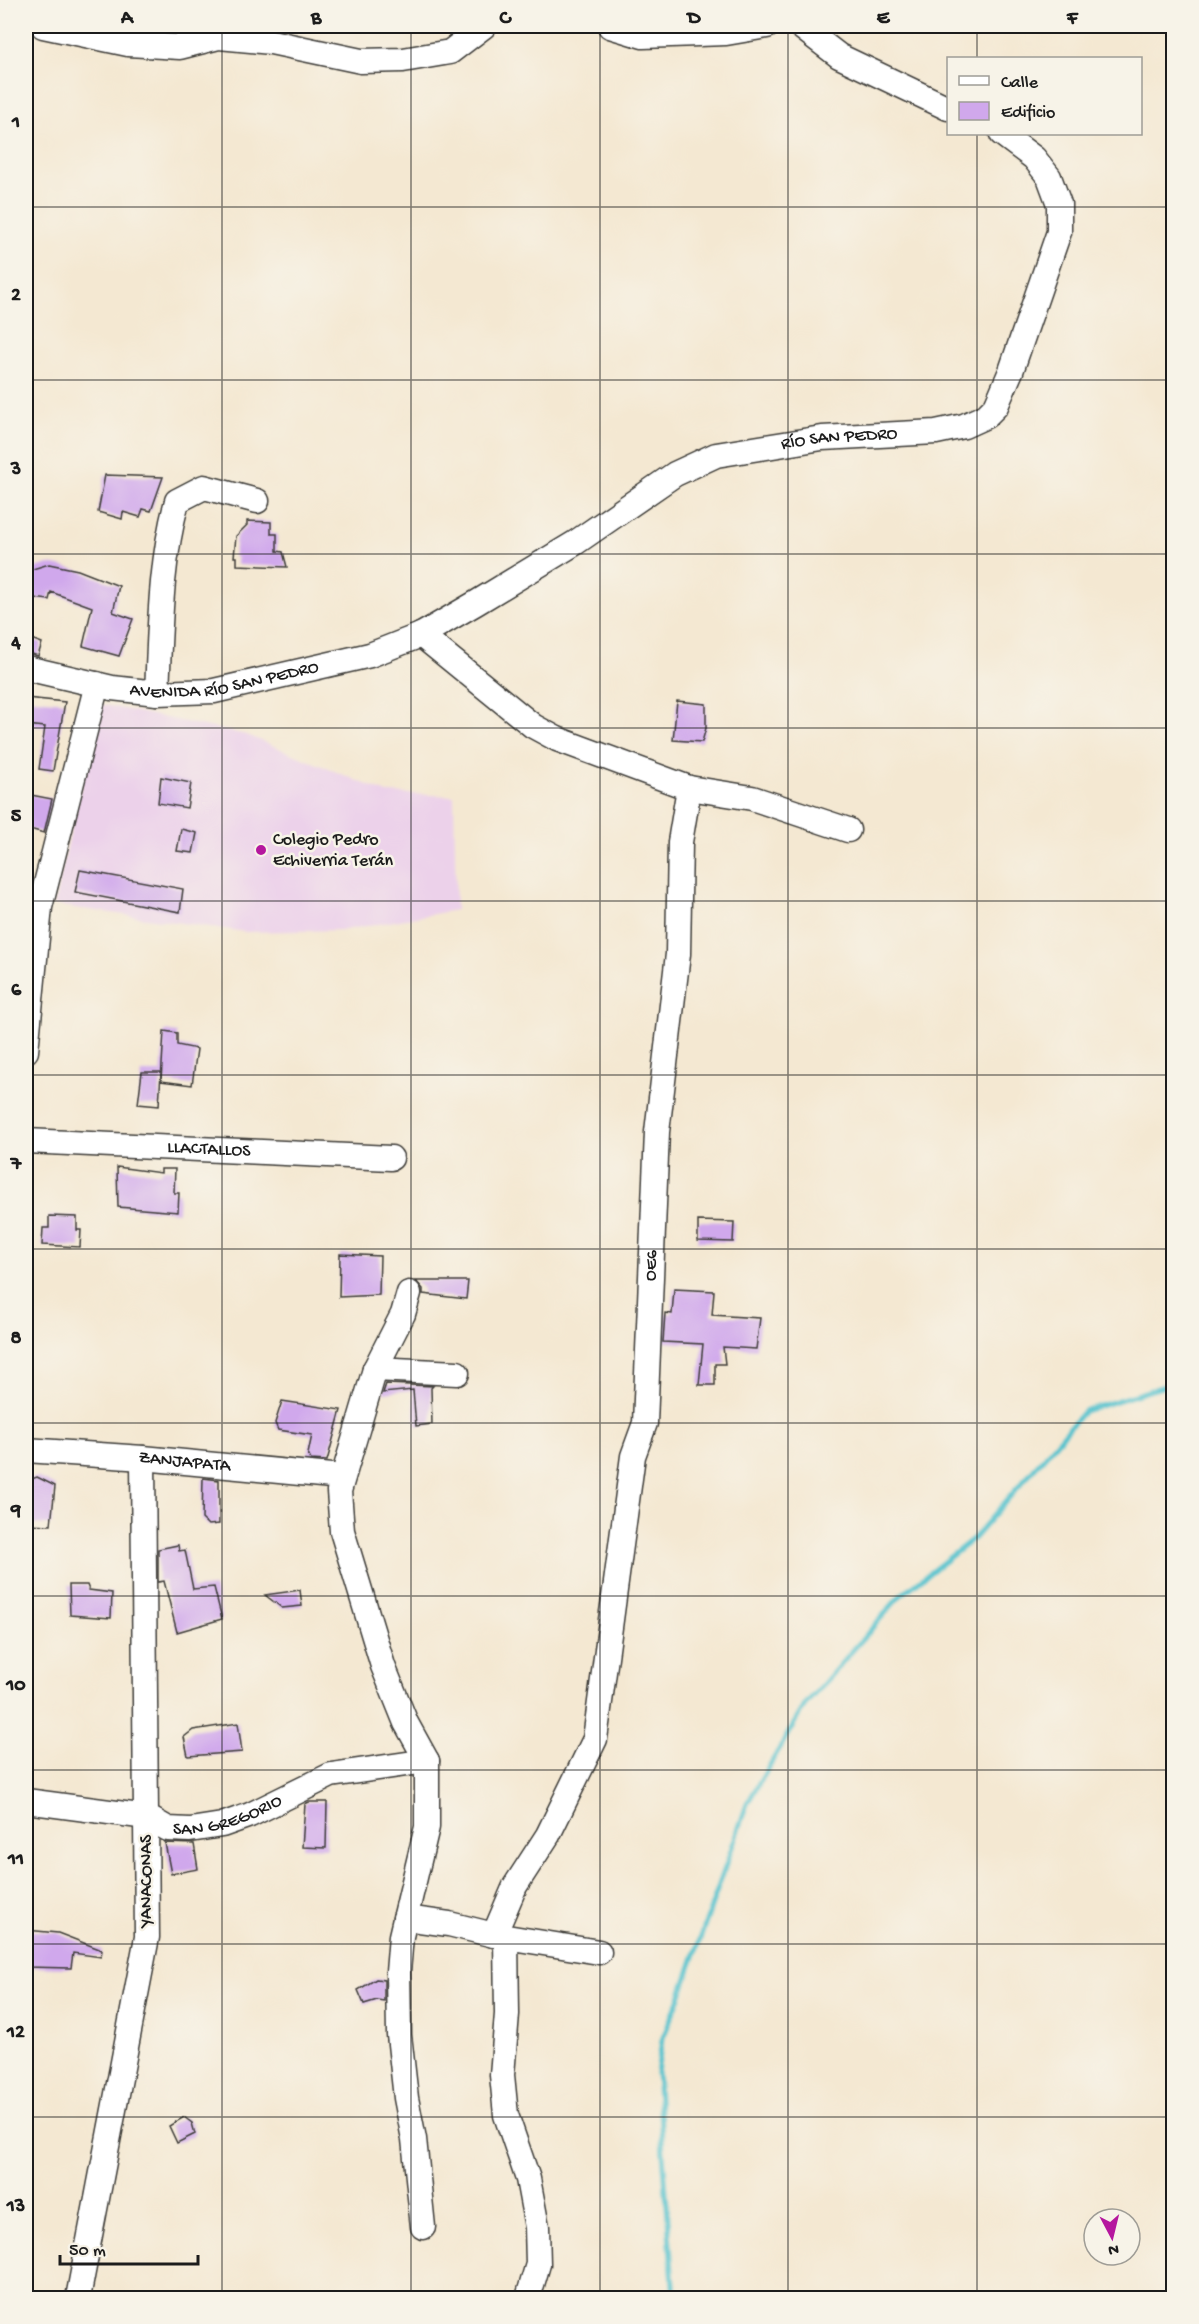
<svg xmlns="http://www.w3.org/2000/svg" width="1199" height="2324" font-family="'Gochi Hand',sans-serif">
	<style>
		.built { fill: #ecd1ea }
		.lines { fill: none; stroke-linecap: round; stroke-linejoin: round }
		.stream { stroke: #56c3ce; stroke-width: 5 }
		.building { fill: #d0a8ec }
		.minor-casing { stroke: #3c3b37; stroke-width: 27 }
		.minor { stroke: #fff; stroke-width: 24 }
		.grid { fill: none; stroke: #1c1c1c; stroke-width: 1.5; stroke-opacity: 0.55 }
		.poi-dot { fill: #b5179e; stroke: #f7f3e8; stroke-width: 2 }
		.labels { text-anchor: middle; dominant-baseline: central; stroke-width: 5; stroke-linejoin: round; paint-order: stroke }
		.street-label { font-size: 18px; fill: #1c1c1c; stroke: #f7f3e8 }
		.poi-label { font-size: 18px; fill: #1c1c1c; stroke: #f7f3e8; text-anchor: start }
		.neatline { fill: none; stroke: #1c1c1c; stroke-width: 2 }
		.grid-label { font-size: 20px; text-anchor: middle; font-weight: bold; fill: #1c1c1c }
	</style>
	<rect width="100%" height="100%" fill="#f7f3e8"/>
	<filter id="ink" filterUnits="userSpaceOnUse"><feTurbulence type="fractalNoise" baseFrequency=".0167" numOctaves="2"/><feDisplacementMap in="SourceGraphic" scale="12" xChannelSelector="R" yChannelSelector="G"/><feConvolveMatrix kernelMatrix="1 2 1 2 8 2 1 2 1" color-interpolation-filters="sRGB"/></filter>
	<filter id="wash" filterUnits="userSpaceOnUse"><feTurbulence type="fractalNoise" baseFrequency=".008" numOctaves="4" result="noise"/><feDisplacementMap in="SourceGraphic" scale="24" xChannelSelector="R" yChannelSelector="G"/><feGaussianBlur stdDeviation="1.35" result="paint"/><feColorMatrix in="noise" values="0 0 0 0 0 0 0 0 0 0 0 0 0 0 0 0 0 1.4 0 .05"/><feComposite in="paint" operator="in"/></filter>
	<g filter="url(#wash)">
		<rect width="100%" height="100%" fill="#f4e8d2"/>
		<path class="built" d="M 100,704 L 247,735 L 387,793 L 454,796 L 456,910 L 344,930 L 246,932 L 54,905 Z"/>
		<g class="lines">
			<path class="stream" d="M 674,2298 L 657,2073 L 662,2040 L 680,1997 L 747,1804 L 805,1705 L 900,1596 L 974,1538 L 1084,1411 L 1174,1383"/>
		</g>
		<g id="blocks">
			<path class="building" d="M 105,475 L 163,477 L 151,511 L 143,509 L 140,517 L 123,512 L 122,519 L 98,512 Z
				M 247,521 L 271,522 L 271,534 L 277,534 L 277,551 L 283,552 L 287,567 L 237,565 L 237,557 L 234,557 L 236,536 L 247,525 Z
				M 49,564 L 78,570 L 119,586 L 113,612 L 133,619 L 119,656 L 83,646 L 92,607 L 51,592 L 49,600 L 26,597 L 26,571 Z
				M 26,637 L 42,643 L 38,656 L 26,652 Z
				M 26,698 L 65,702 L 53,771 L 39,769 L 45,727 L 26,725 Z
				M 677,701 L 706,704 L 706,728 L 702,742 L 673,740 Z
				M 161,777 L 191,783 L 187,808 L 158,803 Z
				M 26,794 L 52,799 L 44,833 L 26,828 Z
				M 181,829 L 197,833 L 193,853 L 177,851 Z
				M 80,870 L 183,889 L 180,912 L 75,892 Z
				M 164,1031 L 177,1033 L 177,1045 L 197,1049 L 192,1085 L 161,1081 Z
				M 142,1072 L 161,1072 L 159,1106 L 138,1104 Z
				M 117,1167 L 161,1173 L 161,1169 L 175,1169 L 174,1193 L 179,1193 L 178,1212 L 118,1207 Z
				M 49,1216 L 77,1217 L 77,1230 L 81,1230 L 80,1247 L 42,1245 L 43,1228 L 49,1228 Z
				M 698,1221 L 734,1222 L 733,1242 L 698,1241 Z
				M 340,1254 L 380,1256 L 379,1295 L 339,1297 Z
				M 416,1281 L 468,1281 L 466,1299 L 423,1294 L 423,1289 Z
				M 674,1289 L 714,1291 L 712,1315 L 760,1318 L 756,1349 L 723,1347 L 725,1364 L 715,1364 L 715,1385 L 699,1385 L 703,1344 L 663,1342 L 665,1313 L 672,1314 Z
				M 386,1384 L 433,1386 L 431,1388 L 432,1424 L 416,1426 L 413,1390 L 383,1393 Z
				M 282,1401 L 341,1410 L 327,1461 L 311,1460 L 308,1454 L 312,1435 L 278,1430 L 275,1423 Z
				M 37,1477 L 55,1486 L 51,1525 L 26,1524 L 26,1481 Z
				M 203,1478 L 219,1480 L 219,1524 L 208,1525 L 202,1519 Z
				M 178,1545 L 179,1551 L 185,1550 L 193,1589 L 214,1587 L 222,1619 L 177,1632 L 164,1581 L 158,1582 L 158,1549 Z
				M 69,1585 L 87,1585 L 89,1590 L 112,1593 L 111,1618 L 70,1615 Z
				M 300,1590 L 302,1606 L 282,1608 L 265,1595 Z
				M 238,1723 L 242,1752 L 188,1756 L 184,1737 L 193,1730 Z
				M 309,1802 L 327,1802 L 326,1848 L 302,1847 L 305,1804 Z
				M 165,1843 L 194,1844 L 198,1869 L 171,1874 Z
				M 26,1930 L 58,1933 L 102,1950 L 101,1957 L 73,1953 L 71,1968 L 26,1967 Z
				M 376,1979 L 384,1980 L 384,2001 L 377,2000 L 364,2004 L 358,1990 Z
				M 184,2117 L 192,2123 L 195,2134 L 177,2143 L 169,2126 Z"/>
		</g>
	</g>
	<g filter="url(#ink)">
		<use href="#blocks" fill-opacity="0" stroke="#3c3b37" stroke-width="1.5"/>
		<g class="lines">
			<defs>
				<g id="minor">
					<path d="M 43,26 L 128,44 L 180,47 L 219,37 L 271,42 L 361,61 L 403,60 L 450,52 L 484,26"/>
					<path d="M 610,26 L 643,36 L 726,33 L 767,26"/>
					<path d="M 800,26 L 839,56 L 948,108"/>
					<path d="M 421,635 L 533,726 L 557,739 L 689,788 L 752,798 L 848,830"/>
					<path id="s1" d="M 26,668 L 112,688 L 157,693 L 214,691 L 370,655 L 421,635 L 476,603 L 575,543 L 675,474 L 716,455 L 822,438 L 936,432 L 964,426 L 986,416 L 996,406 L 1011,371 L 1059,232 L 1059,204 L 1049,177 L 1034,158 L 1002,134"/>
					<path d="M 157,693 C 160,628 160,564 177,501 L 204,487 L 257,501"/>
					<path d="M 26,1051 L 40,907 L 97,684"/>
					<path id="s2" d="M 26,1141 L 391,1158"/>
					<path d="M 409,1293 L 403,1314 L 375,1369 L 339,1491 L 342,1531 L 383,1666 L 406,1723 L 427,1761 L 427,1827 L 401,1936 L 398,1972 L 399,2035 L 406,2098 L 414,2139 L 423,2227"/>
					<path d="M 375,1369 L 457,1373"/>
					<path id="s3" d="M 26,1450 L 143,1458 L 342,1477"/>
					<path id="s4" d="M 26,1801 L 147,1817 L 168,1829 L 190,1830 L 222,1825 L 250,1815 L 331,1775 L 427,1761"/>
					<path id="s5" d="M 405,1918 L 449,1924 L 494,1935 L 515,1886 L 548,1835 L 595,1739 L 633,1456 L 645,1423 L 657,1132 L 678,954 L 680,842 L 689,788"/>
					<path d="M 494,1935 L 599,1952"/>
					<path d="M 506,1937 L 507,2014 L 502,2075 L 506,2115 L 528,2179 L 537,2227 L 538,2264 L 528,2298"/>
					<path d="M 78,2298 L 147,1937 L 143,1458"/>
				</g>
			</defs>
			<use href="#minor" class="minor-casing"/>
			<use href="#minor" class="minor"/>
		</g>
	</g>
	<path class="grid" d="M 222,26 L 222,2298M 411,26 L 411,2298M 600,26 L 600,2298M 788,26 L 788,2298M 977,26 L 977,58M 977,134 L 977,2298M 26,207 L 1174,207M 26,380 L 1174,380M 26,554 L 1174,554M 26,728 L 1174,728M 26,901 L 1174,901M 26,1075 L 1174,1075M 26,1249 L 1174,1249M 26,1423 L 1174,1423M 26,1596 L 1174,1596M 26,1770 L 1174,1770M 26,1944 L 1174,1944M 26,2117 L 1174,2117"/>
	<circle class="poi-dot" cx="261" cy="850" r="6"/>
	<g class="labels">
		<g class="street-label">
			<text stroke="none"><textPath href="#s1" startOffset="876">RÍO SAN PEDRO</textPath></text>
			<text stroke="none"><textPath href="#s1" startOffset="202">AVENIDA RÍO SAN PEDRO</textPath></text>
			<text stroke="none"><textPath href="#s2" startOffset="183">LLACTALLOS</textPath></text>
			<text stroke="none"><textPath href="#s5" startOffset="790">OE6</textPath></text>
			<text stroke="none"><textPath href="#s3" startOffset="159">ZANJAPATA</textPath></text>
			<text stroke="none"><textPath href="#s4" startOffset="208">SAN GREGORIO</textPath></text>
			<text transform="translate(147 1881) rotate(-90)">YANACONAS</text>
		</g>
		<g class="poi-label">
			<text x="273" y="840">Colegio Pedro<tspan x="273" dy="21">Echiverria Terán</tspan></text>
		</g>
	</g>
	<rect width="1199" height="2324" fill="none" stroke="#f7f3e8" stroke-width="66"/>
	<rect x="947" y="57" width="195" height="78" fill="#f7f3e8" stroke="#9f9d96" stroke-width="1.5"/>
	<rect x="959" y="76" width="30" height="9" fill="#ffffff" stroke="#9f9d96" stroke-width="1.5"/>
	<text x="1001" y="87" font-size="18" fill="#1c1c1c">Calle</text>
	<rect x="959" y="102" width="30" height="18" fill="#d0a8ec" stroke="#9f9d96" stroke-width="1.5"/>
	<text x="1001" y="117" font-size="18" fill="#1c1c1c">Edificio</text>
	<g transform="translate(1112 2237) rotate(173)"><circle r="28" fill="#f7f3e8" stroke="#9f9d96" stroke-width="1.5"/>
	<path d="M0-4.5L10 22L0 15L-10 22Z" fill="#b5179e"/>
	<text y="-9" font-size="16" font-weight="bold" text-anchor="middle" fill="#1c1c1c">N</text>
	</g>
	<path d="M60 2255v9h138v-9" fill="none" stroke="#1c1c1c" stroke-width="3"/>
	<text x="69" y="2255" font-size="18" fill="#1c1c1c" stroke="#f7f3e8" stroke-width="4.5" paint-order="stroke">50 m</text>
	<rect x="33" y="33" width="1133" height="2258" class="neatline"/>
	<g class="grid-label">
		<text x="127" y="23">A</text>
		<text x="316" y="23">B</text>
		<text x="505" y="23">C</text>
		<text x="694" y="23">D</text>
		<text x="883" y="23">E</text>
		<text x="1072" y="23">F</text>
		<text x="16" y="127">1</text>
		<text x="16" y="300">2</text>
		<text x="16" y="474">3</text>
		<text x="16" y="648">4</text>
		<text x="16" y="821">5</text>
		<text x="16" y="995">6</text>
		<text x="16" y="1169">7</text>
		<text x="16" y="1343">8</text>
		<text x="16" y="1516">9</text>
		<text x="16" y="1690">10</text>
		<text x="16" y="1864">11</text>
		<text x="16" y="2037">12</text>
		<text x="16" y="2211">13</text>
	</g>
</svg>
